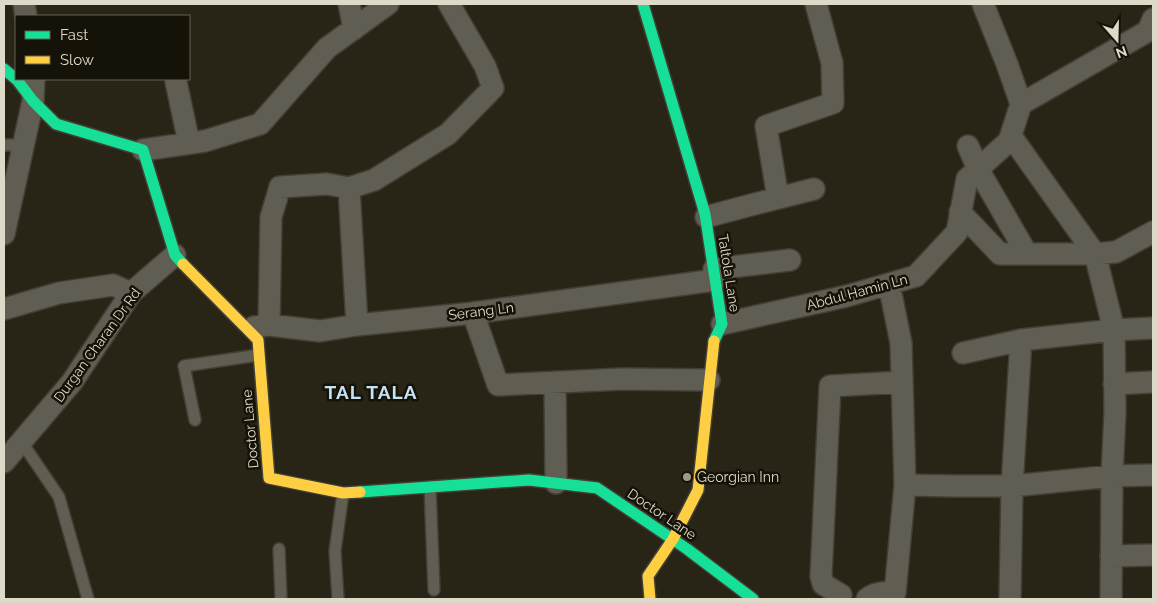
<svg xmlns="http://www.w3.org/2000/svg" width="1157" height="603" font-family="Raleway,sans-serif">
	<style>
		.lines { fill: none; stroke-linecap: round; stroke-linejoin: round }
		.lane-casing { stroke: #423f34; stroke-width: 14 }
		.street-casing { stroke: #423f34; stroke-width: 24 }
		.fast-casing { stroke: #423f34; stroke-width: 14 }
		.slow-casing { stroke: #423f34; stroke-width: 14 }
		.lane { stroke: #605d52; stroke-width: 11 }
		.street { stroke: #605d52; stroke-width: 21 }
		.fast { stroke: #16e098; stroke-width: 11 }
		.slow { stroke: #ffcf43; stroke-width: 11 }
		.poi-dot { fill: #9e9a8b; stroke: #151207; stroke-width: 2 }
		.labels { text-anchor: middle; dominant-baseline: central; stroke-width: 5; stroke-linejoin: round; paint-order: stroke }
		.street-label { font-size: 14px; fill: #dedaca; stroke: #151207 }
		.poi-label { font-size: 14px; fill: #dedaca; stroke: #151207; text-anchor: start }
		.district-label { font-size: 19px; font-weight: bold; letter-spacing: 1px; fill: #c5e1f4; stroke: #151207 }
	</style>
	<rect width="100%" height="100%" fill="#282416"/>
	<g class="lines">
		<defs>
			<path id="lane" d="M 4,145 L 23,145
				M 195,420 L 184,366 L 259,355
				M 21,441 L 59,497 L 88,599
				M 430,487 L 434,590
				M 279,549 L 281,599
				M 338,599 L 335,551 L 343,493"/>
			<path id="street" d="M 24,4 L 26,16
				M 349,4 L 354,29
				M 176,82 L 189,143
				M 1021,104 L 1148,31 L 1153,19
				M 1011,136 L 1095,254 L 1114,330 L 1115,412 L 1112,476 L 1111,599
				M 968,146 L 978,169 L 1027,254
				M 143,150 L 205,141 L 260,124 L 327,48 L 388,4
				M 349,188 L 357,325
				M 778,198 L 766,126 L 833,103 L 832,63 L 816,4
				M 960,212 L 1000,254 L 1095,254 L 1116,252 L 1153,232
				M 706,217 L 747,206 L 814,189
				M 4,234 L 33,101 L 34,79
				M 714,269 L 790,260
				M 4,309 L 59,293 L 113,285 L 131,293
				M 473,313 L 498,385 L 622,379 L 709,380
				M 722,324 L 847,296 L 916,276 L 957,232 L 967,179 L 1009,141 L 1021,104 L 1007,64 L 983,4
				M 269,325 L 271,217 L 280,187 L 327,184 L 349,188 L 374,180 L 448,134 L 493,88 L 485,66 L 449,4
				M 254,327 L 269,325 L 320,331 L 357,325 L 473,313 L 715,280
				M 963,353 L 1021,340 L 1114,330 L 1153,328
				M 555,382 L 556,483
				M 1114,384 L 1153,382
				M 4,462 L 72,382 L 131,293 L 175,255
				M 905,485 L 955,486 L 1012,486 L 1112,476 L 1153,475
				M 1111,556 L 1153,555
				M 841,595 L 823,584 L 821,576 L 830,386 L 902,382
				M 867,599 C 875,592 886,592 895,593 L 905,485 L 901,343 L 889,284
				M 1010,599 L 1012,486 L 1021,340"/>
			<path id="fast" d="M 643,4 L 705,214 L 722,324 L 714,341
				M 4,69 L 17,80 L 33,101 L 56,124 L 143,150 L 175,255 L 183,264
				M 360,492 L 529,480 L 597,488 L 687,549 L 753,599"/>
			<path id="slow" d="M 183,264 L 258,340 L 269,478 L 343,493 L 360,492
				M 650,599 L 648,576 L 673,539 L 698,490 L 714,341"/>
		</defs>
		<use href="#lane" class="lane-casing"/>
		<use href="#street" class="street-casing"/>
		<use href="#fast" class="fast-casing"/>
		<use href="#slow" class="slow-casing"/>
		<use href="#lane" class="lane"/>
		<use href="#street" class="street"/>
		<use href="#fast" class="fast"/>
		<use href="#slow" class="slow"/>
	</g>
	<circle class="poi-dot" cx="687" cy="477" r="5"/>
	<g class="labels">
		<g class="street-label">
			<text transform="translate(729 273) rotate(81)">Taltola Lane</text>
			<text transform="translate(857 292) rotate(-15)">Abdul Hamin Ln</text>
			<text transform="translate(481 311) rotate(-7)">Serang Ln</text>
			<text transform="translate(97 345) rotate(-54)">Durgan Charan Dr Rd</text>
			<text transform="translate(250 429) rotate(-95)">Doctor Lane</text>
			<text transform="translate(662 514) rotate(34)">Doctor Lane</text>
		</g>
		<g class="poi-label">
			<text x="697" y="477">Georgian Inn</text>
		</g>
		<g class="district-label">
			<text x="371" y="392">TAL TALA</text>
		</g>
	</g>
	<rect width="1157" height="603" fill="none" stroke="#dedaca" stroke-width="10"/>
	<rect x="15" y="15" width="175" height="65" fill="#151207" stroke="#656255"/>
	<rect x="25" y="31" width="25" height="8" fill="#16e098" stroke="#656255"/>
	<text x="60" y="40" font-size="15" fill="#dedaca">Fast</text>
	<rect x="25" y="56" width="25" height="8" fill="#ffcf43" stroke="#656255"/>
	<text x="60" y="65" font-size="15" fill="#dedaca">Slow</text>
	<g transform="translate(1117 40) rotate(160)" stroke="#151207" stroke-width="4" paint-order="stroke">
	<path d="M0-4L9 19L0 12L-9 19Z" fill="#dedaca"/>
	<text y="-8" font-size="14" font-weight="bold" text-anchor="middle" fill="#dedaca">N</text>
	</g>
</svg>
